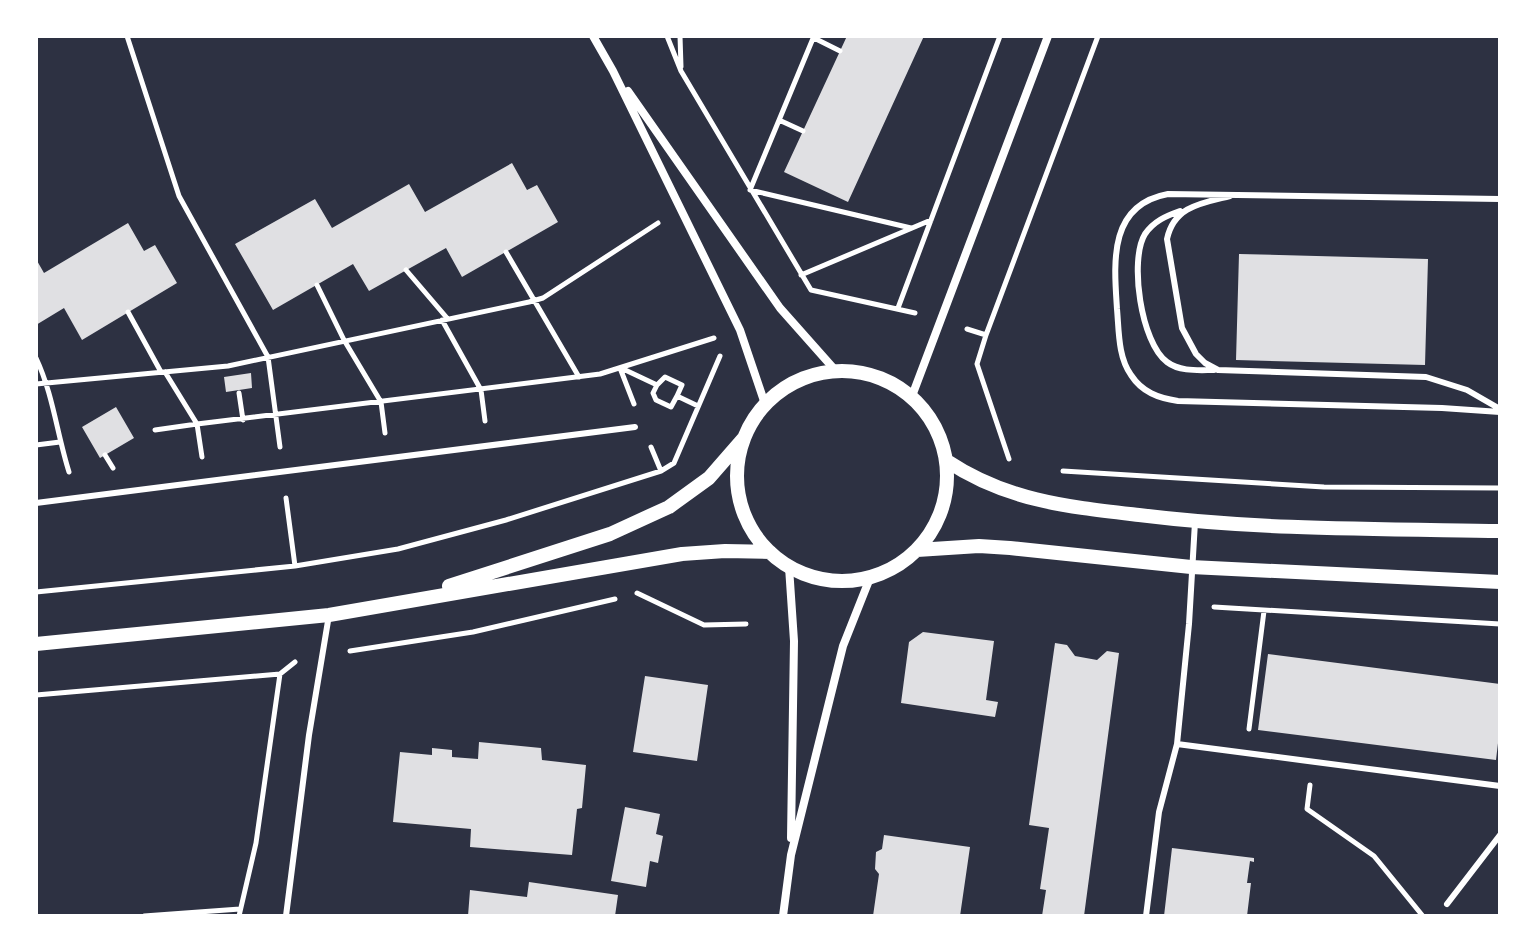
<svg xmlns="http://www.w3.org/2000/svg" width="1536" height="952" font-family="'DM Sans',sans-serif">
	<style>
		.building { fill: #e0e0e3 }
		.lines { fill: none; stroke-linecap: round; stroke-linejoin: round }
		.path { stroke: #fff; stroke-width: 5 }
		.service { stroke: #fff; stroke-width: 6 }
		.minor { stroke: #fff; stroke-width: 8 }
		.tertiary { stroke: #fff; stroke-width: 14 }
	</style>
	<rect width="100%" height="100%" fill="#2d3142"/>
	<path class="building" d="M 847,36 L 924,36 L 848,202 L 784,172 Z
		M 512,163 L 527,190 L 537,185 L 558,222 L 462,277 L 446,248 L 369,291 L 353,264 L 273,310 L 235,244 L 315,199 L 332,228 L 409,184 L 425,212 Z
		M 128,223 L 144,251 L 155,245 L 177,283 L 82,340 L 64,308 L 36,325 L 36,259 L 44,273 Z
		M 1239,254 L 1428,259 L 1425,365 L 1236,360 Z
		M 251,373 L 252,388 L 226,392 L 224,377 Z
		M 116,407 L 134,438 L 100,458 L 82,427 Z
		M 923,632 L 994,641 L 986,700 L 998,702 L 995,717 L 901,703 L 909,642 Z
		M 1055,643 L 1067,645 L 1075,656 L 1097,660 L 1107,651 L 1119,653 L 1084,916 L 1042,916 L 1046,890 L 1040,889 L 1049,828 L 1029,825 Z
		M 1268,654 L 1500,684 L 1500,726 L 1496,760 L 1258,730 Z
		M 645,676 L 708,685 L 697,761 L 633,752 Z
		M 479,742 L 541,748 L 542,760 L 586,765 L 582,808 L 577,809 L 572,855 L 470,847 L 471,829 L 393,822 L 400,752 L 432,755 L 432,748 L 452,750 L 452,757 L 478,759 Z
		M 625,807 L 660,814 L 656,834 L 663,836 L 658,863 L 650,861 L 646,887 L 611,881 Z
		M 884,835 L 970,847 L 960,916 L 873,916 L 879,874 L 875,869 L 876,852 L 882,849 Z
		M 1172,848 L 1254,858 L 1254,862 L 1250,861 L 1247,883 L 1251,883 L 1247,916 L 1164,916 Z
		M 529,882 L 618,895 L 615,916 L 468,916 L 470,890 L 527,897 Z"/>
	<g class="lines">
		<path class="path" d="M 127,36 L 179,196 L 268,357 L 280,447
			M 667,36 L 681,71 L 811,290 L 915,313
			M 680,36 L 681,67
			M 814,36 L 750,190 L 911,228
			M 814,38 L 840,51
			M 779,120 L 803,131
			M 506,252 L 579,377
			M 406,270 L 447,318
			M 801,275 L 931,220
			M 317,285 L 344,340 L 381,402 L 385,433
			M 898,308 L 1000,36
			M 128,312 L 161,372
			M 442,320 L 481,390 L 485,421
			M 967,329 L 986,335 L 977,364 L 1009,459
			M 986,335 L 1098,36
			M 36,358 C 53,394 57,434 69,472
			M 620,368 L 634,404
			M 621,368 L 657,385 L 665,377 L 682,385 L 677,396 L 698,406
			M 165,372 L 197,424 L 600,374 L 714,338
			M 36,384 L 228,366 L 529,302 L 543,298 L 658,223
			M 657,385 L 653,393 L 656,400 L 671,407 L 677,396
			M 239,393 L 243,420
			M 155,430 L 197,424 L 202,457
			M 36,445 L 60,442
			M 651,447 L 661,471
			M 105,455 L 113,468
			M 1063,471 L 1324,487 L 1500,488
			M 286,498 L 295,566
			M 36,592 L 295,566 L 398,549 L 506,520 L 661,471 L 674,463 L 720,356
			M 637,593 L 704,625 L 746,624
			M 1214,607 L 1500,624
			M 350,651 L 473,632 L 615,599
			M 36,695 L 280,674 L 295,662
			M 1249,729 L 1264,611
			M 1310,785 L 1307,809 L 1374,856 L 1422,915
			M 144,916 L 240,909
			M 239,916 L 256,843 L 280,674"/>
		<path class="service" d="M 1230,196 C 1202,203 1174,206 1167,239 L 1182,328 L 1196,354 L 1205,363 L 1218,370 L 1426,377 L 1467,390 L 1500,409
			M 1500,199 L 1168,194 C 1108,205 1114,263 1117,309 C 1119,331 1118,357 1131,375 C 1142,392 1158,398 1178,401 L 1442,408 L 1500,412
			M 1180,211 C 1166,216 1154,221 1145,234 C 1129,260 1141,343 1167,362 C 1180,372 1199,370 1214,370
			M 36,503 L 635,427
			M 1177,744 L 1500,786
			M 1447,904 L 1500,835
			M 286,916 L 309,735 L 329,615
			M 1146,916 L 1159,812 L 1177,744 L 1189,624 L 1195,522"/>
		<path class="minor" d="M 593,36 L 613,71 L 740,330 L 765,404
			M 628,91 L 780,308 L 835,370
			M 912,396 L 1048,36
			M 789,567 L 794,641 L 791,838
			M 783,916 L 791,855 L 843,646 L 870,578"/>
		<path class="tertiary" d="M737 476a105 105 0 1 1 210 0a105 105 0 1 1-210 0Z
			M 947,461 C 1007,501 1069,507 1139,515 C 1259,530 1379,529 1500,531
			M 917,550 L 979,546 L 1010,548 L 1191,567 L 1500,582
			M 449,586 L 610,534 L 669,507 L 709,478 L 743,439
			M 36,644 L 329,615 L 682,554 L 725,551 L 770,552"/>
	</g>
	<rect width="1536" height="952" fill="none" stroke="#ffffff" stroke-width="76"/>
</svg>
